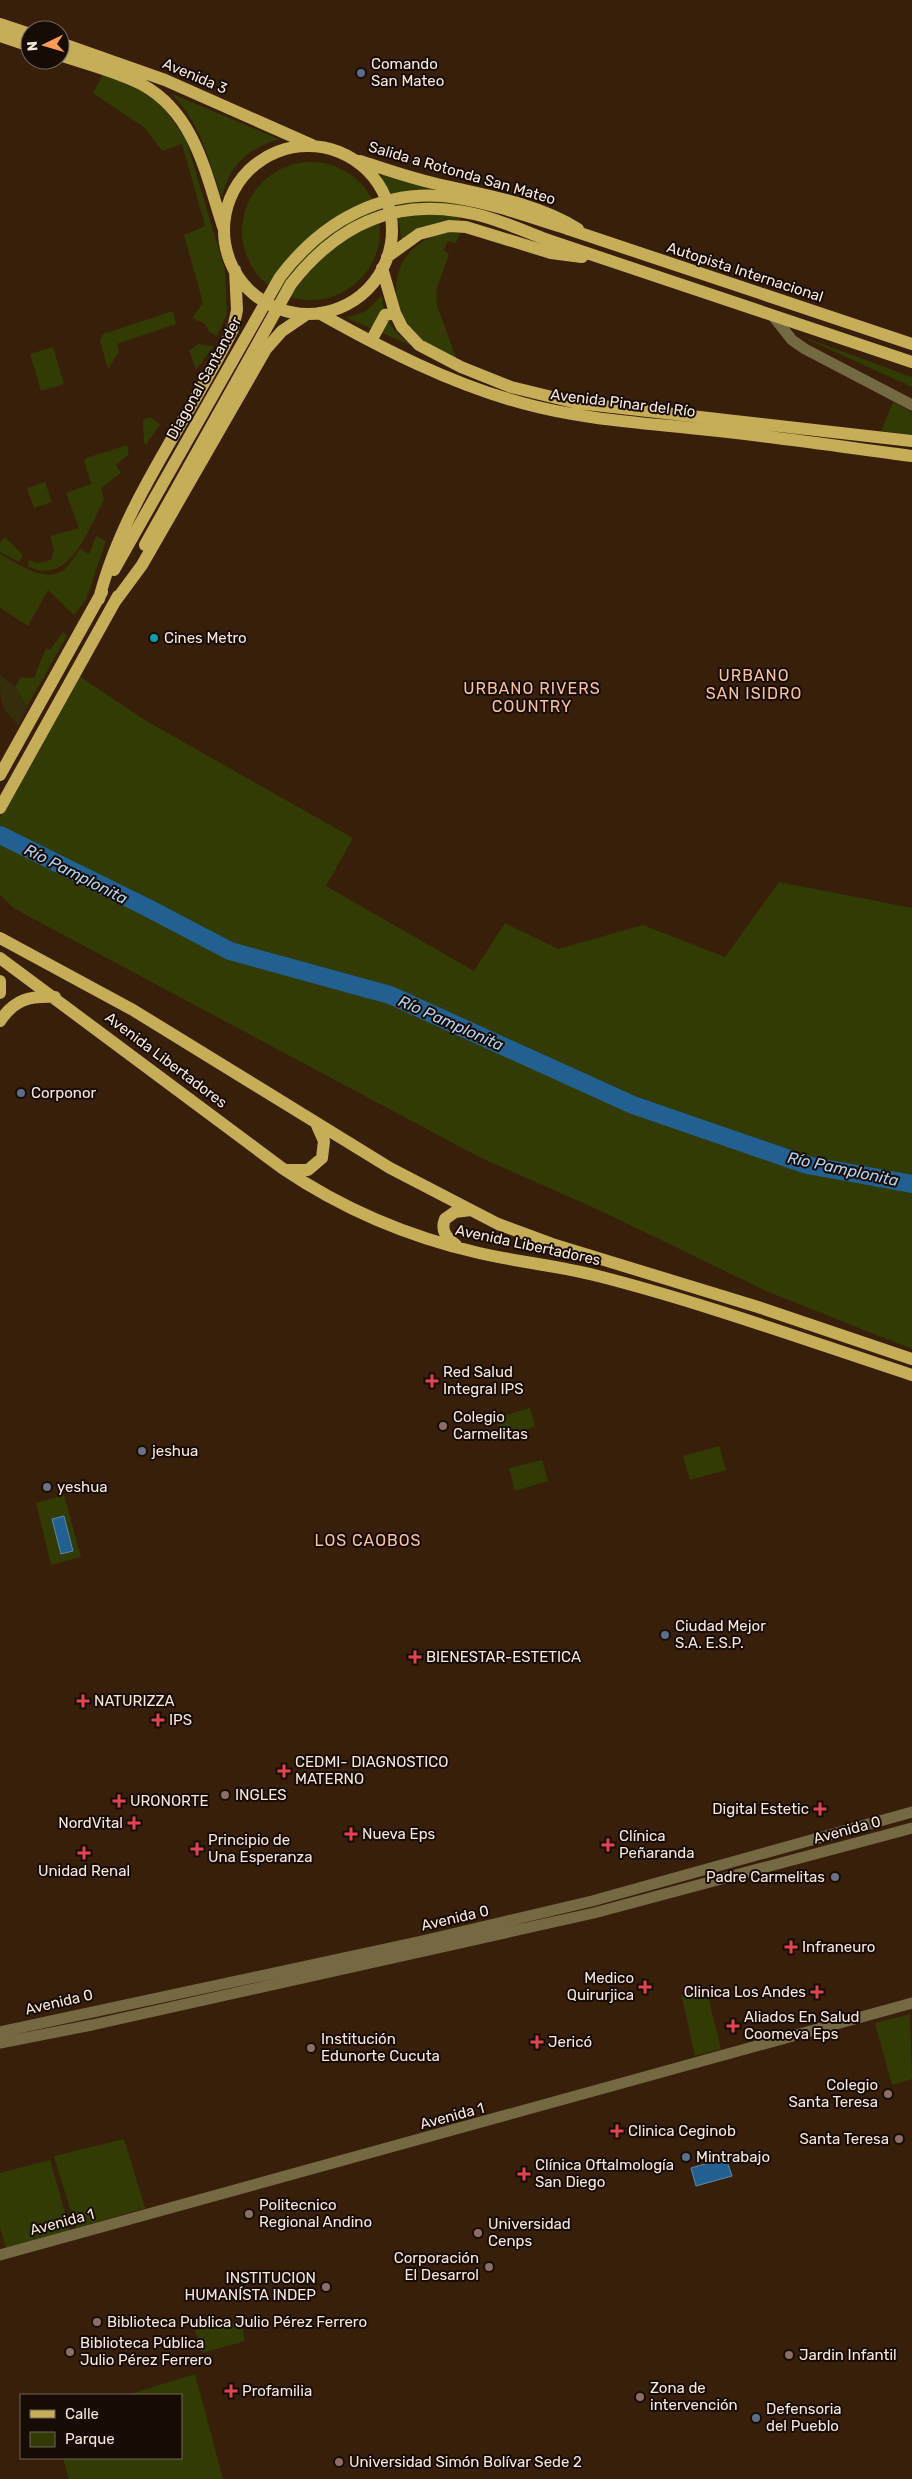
<svg xmlns="http://www.w3.org/2000/svg" width="912" height="2479" font-family="Rubik,sans-serif">
	<style>
		.green { fill: #313b03 }
		.sand { fill: #352d0c }
		.water { fill: #216091; stroke: #6288a7 }
		.lines { fill: none; stroke-linecap: round; stroke-linejoin: round }
		.river { stroke: #216091; stroke-width: 18 }
		.minor { stroke: #756943; stroke-width: 11 }
		.major { stroke: #c6ad58; stroke-width: 12 }
		.major-bridge { stroke: #c6ad58; stroke-width: 12 }
		.service-dot { fill: #5c6f8a; stroke: #170c05; stroke-width: 2 }
		.culture-dot { fill: #0f9aa8; stroke: #170c05; stroke-width: 2 }
		.health-dot { fill: #e0444e; stroke: #170c05; stroke-width: 2 }
		.education-dot { fill: #8d6e63; stroke: #170c05; stroke-width: 2 }
		.worship-dot { fill: #6b7280; stroke: #170c05; stroke-width: 2 }
		.labels { text-anchor: middle; dominant-baseline: central; stroke-width: 4; stroke-linejoin: round; paint-order: stroke }
		.poi-label { font-size: 15px; fill: #f8e7db; stroke: #170c05; text-anchor: start }
		.street-label { font-size: 15px; fill: #f8e7db; stroke: #170c05 }
		.neighbourhood-label { font-size: 16px; letter-spacing: 1px; fill: #f8c19c; stroke: #170c05 }
		.water-label { font-size: 16px; font-style: italic; fill: #acd2f4; stroke: #170c05 }
	</style>
	<rect width="100%" height="100%" fill="#381f0a"/>
	<path class="green" d="M 104,72 L 132,82 L 161,104 L 186,139 L 225,270 L 227,314 L 217,336 L 209,332 L 205,324 L 192,318 L 203,303 L 184,235 L 205,226 L 182,144 L 162,151 L 145,128 L 93,93 Z
		M 170,93 L 279,139 C 246,150 230,164 222,198 C 209,161 200,120 170,93 Z
		M242 231a69 69 0 1 1 138 0a69 69 0 1 1-138 0Z
		M 382,174 L 464,200 L 459,222 L 401,241 C 400,219 394,196 380,180 Z
		M 448,232 L 460,233 L 456,243 L 448,241 L 444,250 L 449,254 L 436,291 L 437,306 L 456,357 L 453,359 C 440,352 426,345 415,333 C 380,295 395,242 448,232 Z
		M 382,295 C 384,321 395,336 418,348 L 346,318 L 366,311 Z
		M 173,311 L 176,324 L 117,344 L 119,352 L 108,369 L 100,341 L 103,334 Z
		M 798,335 L 912,377 L 912,387 Z
		M 198,344 L 214,346 L 196,370 L 189,350 Z
		M 53,347 L 64,384 L 41,391 L 30,354 Z
		M 893,402 L 912,412 L 912,435 L 881,431 Z
		M 150,417 L 160,424 L 146,445 L 144,443 L 143,420 Z
		M 127,445 L 129,454 L 116,465 L 121,473 L 101,488 L 104,499 C 89,529 69,588 28,566 L 29,560 L 37,563 L 51,560 L 54,551 L 50,536 L 79,528 L 66,493 L 91,484 L 84,461 L 86,458 Z
		M 45,482 L 52,502 L 34,508 L 27,488 Z
		M 96,536 L 106,541 L 86,600 L 74,615 L 48,590 L 28,626 L 0,608 L 0,554 C 17,563 48,586 66,568 C 71,563 76,555 80,549 L 89,554 Z
		M 5,537 L 23,555 L 19,562 L 0,552 L 0,542 Z
		M 63,632 L 67,636 L 27,707 L 15,687 L 21,677 L 34,678 L 46,648 L 50,650 Z
		M 73,672 L 148,722 L 353,838 L 326,886 L 474,971 L 505,923 L 558,949 L 643,925 L 725,957 L 779,882 L 912,908 L 912,1349 L 766,1291 L 601,1211 L 479,1157 L 15,909 L 0,895 L 0,817 Z
		M 530,1408 L 535,1427 L 501,1437 L 496,1418 Z
		M 719,1446 L 726,1470 L 690,1480 L 683,1456 Z
		M 542,1460 L 548,1481 L 515,1491 L 509,1468 Z
		M 64,1495 L 81,1557 L 51,1565 L 36,1503 Z
		M 706,1988 L 721,2049 L 695,2056 L 681,1994 Z
		M 910,2014 L 912,2079 L 892,2085 L 875,2023 Z
		M 124,2139 L 145,2208 L 76,2228 L 54,2156 Z
		M 50,2160 L 70,2230 L 6,2248 L 0,2227 L 0,2173 Z
		M 241,2321 L 245,2341 L 202,2353 L 195,2330 Z
		M 195,2374 L 223,2479 L 69,2479 L 63,2458 L 181,2458 L 181,2395 L 127,2395 Z"/>
	<path class="sand" d="M 0,675 L 15,687 L 27,707 L 18,725 C 0,707 0,702 0,675 Z"/>
	<path class="water" d="M 64,1516 L 73,1551 L 61,1554 L 52,1519 Z
		M 726,2158 L 732,2176 L 696,2186 L 691,2168 Z"/>
	<g class="lines">
		<path class="river" d="M 0,835 L 148,908 L 230,951 L 390,995 L 633,1105 L 807,1165 L 912,1184"/>
		<path class="minor" d="M 773,316 L 792,340 L 805,349 L 912,405
			M 0,2032 L 423,1941 L 592,1901 L 912,1812
			M 0,2043 L 92,2025 L 594,1913 L 912,1828
			M 0,2255 L 912,2003"/>
		<path class="major" d="M 0,24 L 30,34
			M 0,36 L 30,46
			M 60,43 L 165,80 L 312,145
			M 60,55 C 86,64 119,72 143,85 C 195,114 206,174 223,227
			M224 230a84 84 0 1 1 168 0a84 84 0 1 1-168 0Z
			M 360,161 C 385,169 410,178 437,184 C 484,195 537,203 578,229
			M 568,229 L 912,344
			M 545,239 L 912,362
			M 387,257 L 419,234 L 449,226 L 466,227 L 551,253 L 582,257
			M 382,268 L 395,313 L 402,327 L 419,345 L 461,367 L 511,387 L 577,403 L 912,441
			M 319,313 C 383,349 451,384 522,403 C 583,420 646,423 709,430 C 777,437 844,447 912,456
			M 371,341 L 385,315 L 395,313
			M 114,570 L 132,538
			M 99,599 C 124,501 190,418 233,329 L 237,310 L 235,270
			M 114,603 L 142,565 L 266,349 L 282,331 L 307,314
			M 0,775 L 102,592
			M 0,808 L 118,596
			M 0,938 L 133,1010 L 390,1168 L 498,1224 L 552,1244 L 758,1307 L 912,1359
			M 0,958 L 282,1168 C 341,1208 409,1237 479,1253 C 518,1262 559,1266 598,1276 C 704,1303 808,1341 912,1375
			M 0,981 L 0,993
			M 0,1021 C 15,999 29,996 55,997
			M 287,1170 L 308,1170 L 322,1158 L 324,1141 L 316,1123
			M 456,1245 C 447,1238 440,1231 445,1219 L 455,1212 L 471,1210"/>
		<path class="major-bridge" d="M 132,538 L 280,277 C 323,220 385,186 458,198 C 495,204 532,218 568,229
			M 145,545 L 291,284 C 333,230 388,200 458,211 C 488,215 517,228 545,239"/>
	</g>
	<g class="service-dot">
		<circle cx="361" cy="73" r="5"/>
		<circle cx="21" cy="1093" r="5"/>
		<circle cx="665" cy="1635" r="5"/>
		<circle cx="686" cy="2157" r="5"/>
		<circle cx="756" cy="2418" r="5"/>
	</g>
	<circle class="culture-dot" cx="154" cy="638" r="5"/>
	<g class="health-dot">
		<path d="M429.5 1373.5h5v5h5v5h-5v5h-5v-5h-5v-5h5z"/>
		<path d="M412.5 1649.5h5v5h5v5h-5v5h-5v-5h-5v-5h5z"/>
		<path d="M80.5 1693.5h5v5h5v5h-5v5h-5v-5h-5v-5h5z"/>
		<path d="M155.5 1712.5h5v5h5v5h-5v5h-5v-5h-5v-5h5z"/>
		<path d="M281.5 1763.5h5v5h5v5h-5v5h-5v-5h-5v-5h5z"/>
		<path d="M116.5 1793.5h5v5h5v5h-5v5h-5v-5h-5v-5h5z"/>
		<path d="M817.5 1801.5h5v5h5v5h-5v5h-5v-5h-5v-5h5z"/>
		<path d="M131.5 1815.5h5v5h5v5h-5v5h-5v-5h-5v-5h5z"/>
		<path d="M348.5 1826.5h5v5h5v5h-5v5h-5v-5h-5v-5h5z"/>
		<path d="M605.5 1837.5h5v5h5v5h-5v5h-5v-5h-5v-5h5z"/>
		<path d="M194.5 1841.5h5v5h5v5h-5v5h-5v-5h-5v-5h5z"/>
		<path d="M81.5 1845.5h5v5h5v5h-5v5h-5v-5h-5v-5h5z"/>
		<path d="M788.5 1939.5h5v5h5v5h-5v5h-5v-5h-5v-5h5z"/>
		<path d="M642.5 1979.5h5v5h5v5h-5v5h-5v-5h-5v-5h5z"/>
		<path d="M814.5 1984.5h5v5h5v5h-5v5h-5v-5h-5v-5h5z"/>
		<path d="M730.5 2018.5h5v5h5v5h-5v5h-5v-5h-5v-5h5z"/>
		<path d="M534.5 2034.5h5v5h5v5h-5v5h-5v-5h-5v-5h5z"/>
		<path d="M614.5 2123.5h5v5h5v5h-5v5h-5v-5h-5v-5h5z"/>
		<path d="M521.5 2166.5h5v5h5v5h-5v5h-5v-5h-5v-5h5z"/>
		<path d="M228.5 2383.5h5v5h5v5h-5v5h-5v-5h-5v-5h5z"/>
	</g>
	<g class="education-dot">
		<circle cx="443" cy="1426" r="5"/>
		<circle cx="225" cy="1795" r="5"/>
		<circle cx="311" cy="2048" r="5"/>
		<circle cx="888" cy="2094" r="5"/>
		<circle cx="899" cy="2139" r="5"/>
		<circle cx="249" cy="2214" r="5"/>
		<circle cx="478" cy="2233" r="5"/>
		<circle cx="489" cy="2267" r="5"/>
		<circle cx="326" cy="2287" r="5"/>
		<circle cx="97" cy="2322" r="5"/>
		<circle cx="70" cy="2352" r="5"/>
		<circle cx="789" cy="2355" r="5"/>
		<circle cx="640" cy="2397" r="5"/>
		<circle cx="339" cy="2462" r="5"/>
	</g>
	<g class="worship-dot">
		<circle cx="142" cy="1451" r="5"/>
		<circle cx="47" cy="1487" r="5"/>
		<circle cx="835" cy="1877" r="5"/>
	</g>
	<g class="labels">
		<g class="poi-label">
			<text x="371" y="64">Comando<tspan x="371" dy="17">San Mateo</tspan></text>
			<text x="164" y="638">Cines Metro</text>
			<text x="31" y="1093">Corponor</text>
			<text x="443" y="1372">Red Salud<tspan x="443" dy="17">Integral IPS</tspan></text>
			<text x="453" y="1417">Colegio<tspan x="453" dy="17">Carmelitas</tspan></text>
			<text x="152" y="1451">jeshua</text>
			<text x="57" y="1487">yeshua</text>
			<text x="675" y="1626">Ciudad Mejor<tspan x="675" dy="17">S.A. E.S.P.</tspan></text>
			<text x="426" y="1657">BIENESTAR-ESTETICA</text>
			<text x="94" y="1701">NATURIZZA</text>
			<text x="169" y="1720">IPS</text>
			<text x="295" y="1762">CEDMI- DIAGNOSTICO<tspan x="295" dy="17">MATERNO</tspan></text>
			<text x="235" y="1795">INGLES</text>
			<text x="130" y="1801">URONORTE</text>
			<text x="809" y="1809" text-anchor="end">Digital Estetic</text>
			<text x="123" y="1823" text-anchor="end">NordVital</text>
			<text x="362" y="1834">Nueva Eps</text>
			<text x="619" y="1836">Clínica<tspan x="619" dy="17">Peñaranda</tspan></text>
			<text x="208" y="1840">Principio de<tspan x="208" dy="17">Una Esperanza</tspan></text>
			<text x="84" y="1871" text-anchor="middle">Unidad Renal</text>
			<text x="825" y="1877" text-anchor="end">Padre Carmelitas</text>
			<text x="802" y="1947">Infraneuro</text>
			<text x="634" y="1978" text-anchor="end">Medico<tspan x="634" dy="17">Quirurjica</tspan></text>
			<text x="806" y="1992" text-anchor="end">Clinica Los Andes</text>
			<text x="744" y="2017">Aliados En Salud<tspan x="744" dy="17">Coomeva Eps</tspan></text>
			<text x="321" y="2039">Institución<tspan x="321" dy="17">Edunorte Cucuta</tspan></text>
			<text x="548" y="2042">Jericó</text>
			<text x="878" y="2085" text-anchor="end">Colegio<tspan x="878" dy="17">Santa Teresa</tspan></text>
			<text x="628" y="2131">Clinica Ceginob</text>
			<text x="889" y="2139" text-anchor="end">Santa Teresa</text>
			<text x="696" y="2157">Mintrabajo</text>
			<text x="535" y="2165">Clínica Oftalmología<tspan x="535" dy="17">San Diego</tspan></text>
			<text x="259" y="2205">Politecnico<tspan x="259" dy="17">Regional Andino</tspan></text>
			<text x="488" y="2224">Universidad<tspan x="488" dy="17">Cenps</tspan></text>
			<text x="479" y="2258" text-anchor="end">Corporación<tspan x="479" dy="17">El Desarrol</tspan></text>
			<text x="316" y="2278" text-anchor="end">INSTITUCION<tspan x="316" dy="17">HUMANÍSTA INDEP</tspan></text>
			<text x="107" y="2322">Biblioteca Publica Julio Pérez Ferrero</text>
			<text x="80" y="2343">Biblioteca Pública<tspan x="80" dy="17">Julio Pérez Ferrero</tspan></text>
			<text x="799" y="2355">Jardin Infantil</text>
			<text x="650" y="2388">Zona de<tspan x="650" dy="17">intervención</tspan></text>
			<text x="242" y="2391">Profamilia</text>
			<text x="766" y="2409">Defensoria<tspan x="766" dy="17">del Pueblo</tspan></text>
			<text x="349" y="2462">Universidad Simón Bolívar Sede 2</text>
		</g>
		<g class="street-label">
			<text transform="translate(195 76) rotate(23)">Avenida 3</text>
			<text transform="translate(462 173) rotate(16)">Salida a Rotonda San Mateo</text>
			<text transform="translate(745 272) rotate(18)">Autopista Internacional</text>
			<text transform="translate(204 378) rotate(-61)">Diagonal Santander</text>
			<text transform="translate(623 403) rotate(7)">Avenida Pinar del Río</text>
			<text transform="translate(166 1060) rotate(37)">Avenida Libertadores</text>
			<text transform="translate(528 1245) rotate(12)">Avenida Libertadores</text>
			<text transform="translate(847 1830) rotate(-15)">Avenida 0</text>
			<text transform="translate(455 1918) rotate(-13)">Avenida 0</text>
			<text transform="translate(59 2002) rotate(-13)">Avenida 0</text>
			<text transform="translate(452 2116) rotate(-15)">Avenida 1</text>
			<text transform="translate(62 2222) rotate(-15)">Avenida 1</text>
		</g>
		<g class="neighbourhood-label">
			<text x="754" y="675">URBANO<tspan x="754" dy="18">SAN ISIDRO</tspan></text>
			<text x="532" y="688">URBANO RIVERS<tspan x="532" dy="18">COUNTRY</tspan></text>
			<text x="368" y="1540">LOS CAOBOS</text>
		</g>
		<g class="water-label">
			<text transform="translate(76 874) rotate(27)">Río Pamplonita</text>
			<text transform="translate(451 1023) rotate(24)">Río Pamplonita</text>
			<text transform="translate(843 1169) rotate(12)">Río Pamplonita</text>
		</g>
	</g>
	<rect x="20" y="2394" width="162" height="65" fill="#170c05" stroke="#71645b"/>
	<rect x="30" y="2410" width="25" height="8" fill="#c6ad58" stroke="#71645b"/>
	<text x="65" y="2419" font-size="15" fill="#f8e7db">Calle</text>
	<rect x="30" y="2432" width="25" height="15" fill="#313b03" stroke="#71645b"/>
	<text x="65" y="2444" font-size="15" fill="#f8e7db">Parque</text>
	<g transform="translate(45 45) rotate(265)"><circle r="24" fill="#170c05" stroke="#71645b"/>
	<path d="M0-4L9 19L0 12L-9 19Z" fill="#fd9c56"/>
	<text y="-8" font-size="14" font-weight="bold" text-anchor="middle" fill="#f8e7db">N</text>
	</g>
</svg>
